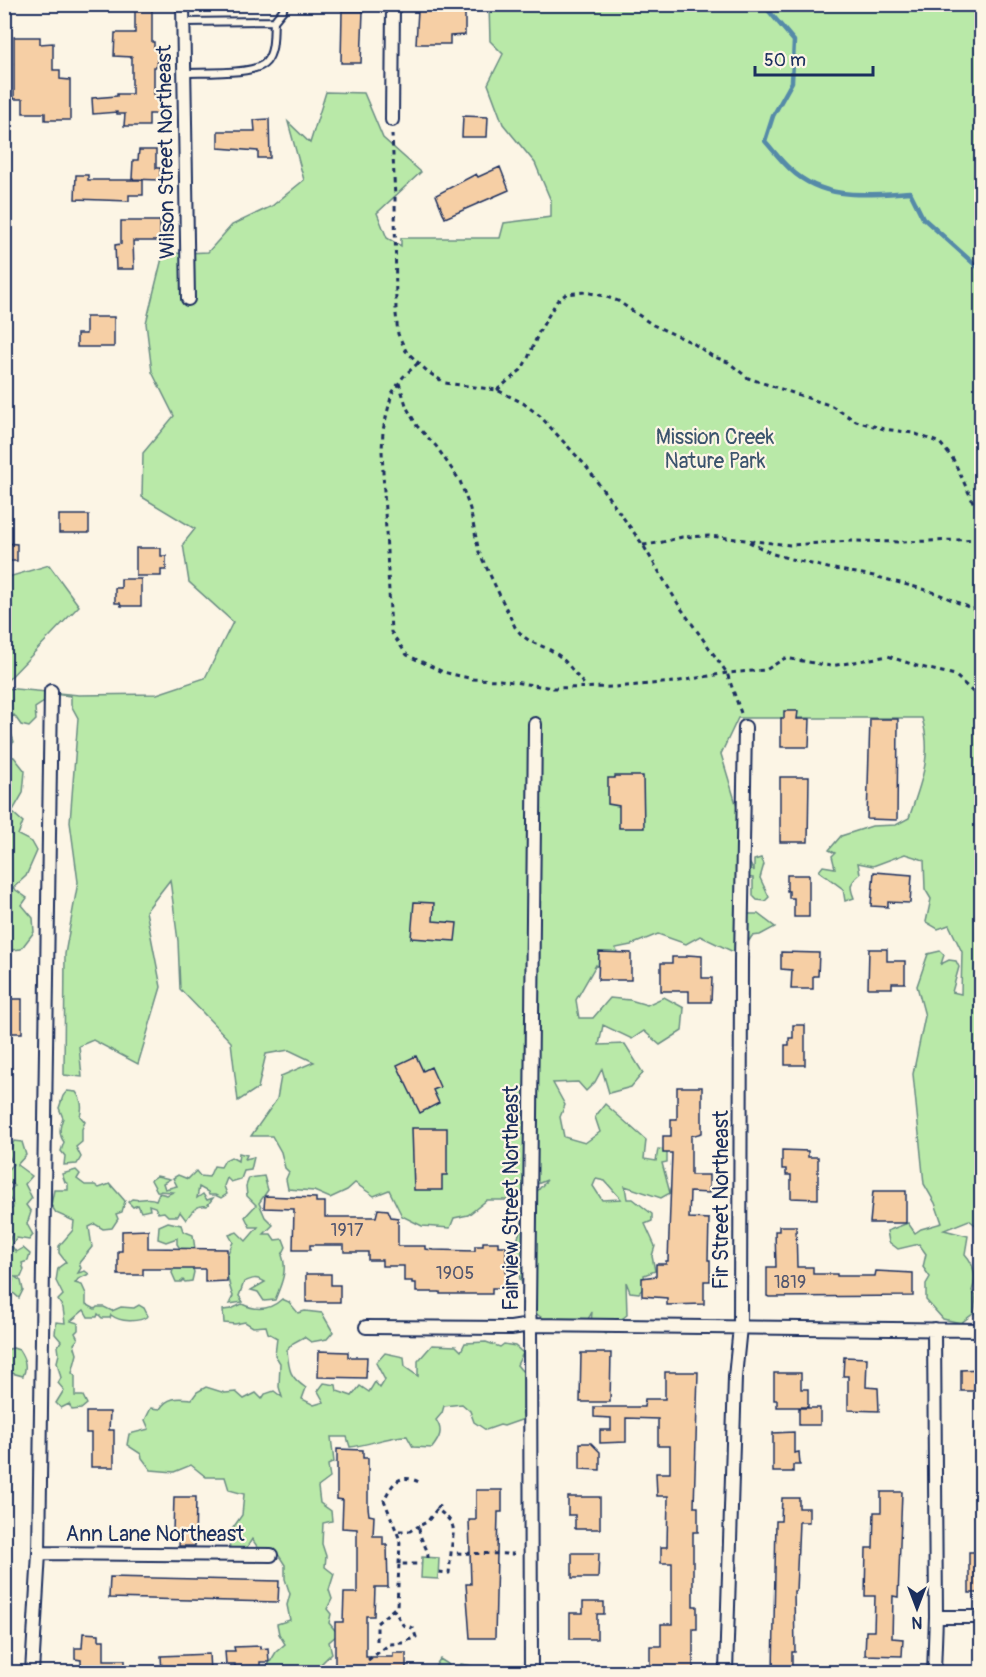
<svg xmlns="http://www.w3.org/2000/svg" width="986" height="1677" font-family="Pangolin,sans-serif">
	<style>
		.green { fill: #b9e9a8; stroke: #6a8c83; stroke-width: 1.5; fill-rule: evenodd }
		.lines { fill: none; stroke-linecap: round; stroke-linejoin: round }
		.stream { stroke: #548aa8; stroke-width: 4.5 }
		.building { fill: #f6cfa5; stroke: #1b2f5e; stroke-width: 1.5 }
		.service-casing { stroke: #1b2f5e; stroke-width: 10 }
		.minor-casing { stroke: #1b2f5e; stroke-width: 16 }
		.path { stroke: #1b2f5e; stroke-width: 3; stroke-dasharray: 4.5 4.5; stroke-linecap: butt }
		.service { stroke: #fcf5e5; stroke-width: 6 }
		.minor { stroke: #fcf5e5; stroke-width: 12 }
		.labels { text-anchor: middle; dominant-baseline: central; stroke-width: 4.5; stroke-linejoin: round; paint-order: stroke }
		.number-label { font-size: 18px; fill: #525770 }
		.street-label { font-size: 21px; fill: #1b2f5e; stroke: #fcf5e5 }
		.park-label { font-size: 21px; fill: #3b546d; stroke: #fcf5e5 }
	</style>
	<rect width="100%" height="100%" fill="#fcf5e5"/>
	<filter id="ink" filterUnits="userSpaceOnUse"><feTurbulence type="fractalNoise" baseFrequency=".0167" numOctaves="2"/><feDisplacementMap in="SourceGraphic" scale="12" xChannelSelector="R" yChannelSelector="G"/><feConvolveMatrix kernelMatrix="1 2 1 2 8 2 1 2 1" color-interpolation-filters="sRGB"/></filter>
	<g filter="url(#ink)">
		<path class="green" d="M 489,5 L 981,5 L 982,1230 L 969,1220 L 944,1230 L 968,1236 L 965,1254 C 975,1265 977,1279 972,1291 L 976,1296 L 974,1313 L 961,1323 L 943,1319 L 926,1300 L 926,1284 L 930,1277 L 923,1267 L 926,1254 L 919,1244 L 898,1249 L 889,1242 L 887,1231 L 908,1223 L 915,1233 L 921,1229 L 942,1223 L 935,1203 L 924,1184 L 913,1074 L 925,1016 L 917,986 L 928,954 L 940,951 L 944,955 L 941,964 L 949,960 L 956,961 L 959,967 L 952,992 L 961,994 L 962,952 L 949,925 L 938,929 L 926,922 L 931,899 L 925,889 L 924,860 L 905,854 L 873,866 L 858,863 L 860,874 C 850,883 849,886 854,898 L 845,901 L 843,889 L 819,871 L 823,866 L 835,868 L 832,856 L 835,853 L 829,850 L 841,836 L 872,826 L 896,825 L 909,818 C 921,782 933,757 922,718 L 738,718 L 721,754 L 743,827 L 742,849 L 754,871 L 754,860 L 761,858 L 764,864 L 760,878 L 769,897 L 765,901 L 757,900 L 753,896 L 753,878 L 739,877 L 736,884 L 745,889 L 746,914 L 758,914 L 775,927 L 760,935 L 752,936 L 740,955 L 700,936 L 686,944 L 658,934 L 631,945 L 616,948 L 619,963 L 604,972 L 596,965 L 576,1000 L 579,1018 L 593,1018 L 610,998 L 630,1000 L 647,1005 L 664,997 L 684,1008 L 682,1031 L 660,1045 L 644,1031 L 632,1039 L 603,1025 L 599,1045 L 625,1044 L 643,1073 L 631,1087 L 609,1093 L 602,1069 L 595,1082 L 586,1091 L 578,1082 L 553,1083 L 565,1105 L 560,1117 L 564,1137 L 585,1143 L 600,1132 L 595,1117 L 605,1104 L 646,1140 L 644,1159 L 656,1161 L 658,1149 L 667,1150 L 667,1162 L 662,1163 L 670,1193 L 661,1198 L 625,1186 L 627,1199 L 633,1199 L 652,1214 L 652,1221 L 645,1224 L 655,1246 L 652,1256 L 655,1271 L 644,1275 L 645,1286 L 639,1293 L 630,1292 L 626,1282 L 627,1315 L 615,1324 L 606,1334 L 591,1323 L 592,1312 L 587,1321 L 560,1330 L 522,1304 L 527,1294 L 520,1279 L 515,1251 L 526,1204 L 547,1180 L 525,1189 L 515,1200 L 487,1200 L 468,1215 L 454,1218 L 450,1228 L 422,1226 L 402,1216 L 389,1190 L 374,1196 L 355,1183 L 347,1190 L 330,1198 L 314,1191 L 288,1189 L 286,1179 L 289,1172 L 285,1168 L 281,1152 L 272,1136 L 251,1136 L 277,1099 L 281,1076 L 314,1062 L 289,1050 L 266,1054 L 258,1088 L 238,1101 L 231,1042 L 180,989 L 178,941 L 170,880 L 146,911 L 161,987 L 138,1064 L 93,1040 L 79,1046 L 82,1077 L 64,1075 L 65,954 L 78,882 L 70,822 L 78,718 L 71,705 L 71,696 L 52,694 L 47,700 L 35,708 L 36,720 L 29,727 L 21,725 L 14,715 L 7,722 L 14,742 L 5,748 L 5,688 L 79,695 L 157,694 L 205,678 L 233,622 L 189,582 L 183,544 L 195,529 L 142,497 L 143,453 L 174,416 L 152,372 L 146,323 L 163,254 L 208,252 L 232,225 L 272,206 L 304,180 L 288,122 L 310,143 L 326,92 L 364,93 L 383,138 L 421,172 L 377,213 L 387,238 L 401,246 L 401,238 L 500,238 L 504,223 L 551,217 L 551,201 L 535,163 L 503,124 L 488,84 L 503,54 L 490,41 ZM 596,1179 L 605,1181 L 621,1199 L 602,1200 L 593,1186 Z
			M 49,565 L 79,606 L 5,683 L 5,578 Z
			M 5,756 L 14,757 L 25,771 L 23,793 L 12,812 L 23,822 L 18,835 L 32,842 L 37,851 L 26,876 L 13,888 L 27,898 L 22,905 L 33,918 L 34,932 L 21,949 L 12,950 L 5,960 Z
			M 67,1091 L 76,1092 C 82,1100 83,1107 80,1116 L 85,1122 L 82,1129 L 82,1142 L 76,1147 L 81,1157 L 77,1164 L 64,1165 L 65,1156 L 61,1151 L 64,1142 C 58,1134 60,1126 63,1118 L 59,1108 L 63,1096 Z
			M 14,1141 L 22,1142 L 26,1155 L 17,1165 L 32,1176 L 25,1184 L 32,1198 L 26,1205 L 31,1212 L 27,1224 L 33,1235 L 29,1240 L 17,1238 L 11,1245 L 16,1252 L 23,1248 L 30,1254 L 28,1261 L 22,1263 L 24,1270 L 21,1277 L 15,1277 L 21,1281 L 23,1290 L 19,1298 L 10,1290 L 13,1280 L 10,1271 L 4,1270 L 5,1247 L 7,1246 L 12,1234 L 8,1228 L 5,1228 L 5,1217 L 7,1219 L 10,1216 L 7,1212 L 13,1208 L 12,1202 L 6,1194 L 14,1186 L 6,1180 L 5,1172 L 13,1164 L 8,1154 Z
			M 239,1153 L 247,1155 L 245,1159 L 254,1157 L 251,1170 L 244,1171 L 241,1179 L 231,1182 L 227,1178 L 224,1186 L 227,1194 L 221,1198 L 215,1195 L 209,1195 L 208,1192 L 199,1187 L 197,1198 L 203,1194 L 207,1200 L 213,1198 L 207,1206 C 197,1204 191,1212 186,1220 L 180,1212 L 178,1216 L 168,1216 L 164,1212 L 158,1213 L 155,1207 L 149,1205 L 150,1210 L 141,1212 L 138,1205 L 133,1207 L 128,1202 L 132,1199 C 141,1201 147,1196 156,1200 L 159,1193 L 167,1195 L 173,1192 L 157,1191 L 151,1180 L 157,1176 L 170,1179 L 163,1183 L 165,1189 L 177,1186 L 173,1178 L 178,1175 L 188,1179 L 196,1171 L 200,1176 L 209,1177 L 214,1166 L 221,1167 L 225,1160 L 231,1157 L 238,1161 Z
			M 76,1170 L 80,1174 L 77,1179 L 85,1185 L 95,1185 L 99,1188 L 110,1184 L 125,1201 L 122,1212 L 116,1214 L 118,1219 L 112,1228 L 103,1229 L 95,1224 L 89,1227 L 92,1247 L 79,1263 L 81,1268 L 78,1273 L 85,1271 L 89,1274 L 78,1279 L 75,1283 L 82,1285 L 86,1294 L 86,1304 L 95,1309 L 97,1307 L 104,1307 L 112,1311 L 121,1307 L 134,1308 L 139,1305 L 144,1308 L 148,1316 C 138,1323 120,1322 111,1315 L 110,1318 L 102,1318 L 98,1314 L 97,1317 L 88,1317 L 84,1310 L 71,1321 L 78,1323 L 78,1330 L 75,1333 L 78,1339 L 74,1344 L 77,1354 L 72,1373 L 75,1376 L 75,1396 L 83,1396 L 87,1404 L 81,1409 L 72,1410 L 69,1404 L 61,1408 L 56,1403 L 64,1390 L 58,1383 L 61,1378 L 57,1362 L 59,1354 L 58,1346 L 61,1341 L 55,1334 L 56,1322 L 65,1323 L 63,1308 L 58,1300 L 63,1295 L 56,1281 L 58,1268 L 66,1262 L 59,1253 L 59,1246 L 73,1230 L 74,1221 L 56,1213 L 51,1205 L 54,1190 L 68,1190 L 68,1184 L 65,1182 L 62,1174 Z
			M 264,1176 L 268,1190 L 259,1203 L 265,1217 L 273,1225 L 264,1234 L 271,1234 L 275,1240 L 283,1239 L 286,1247 L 282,1255 C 288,1270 281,1285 275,1300 L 264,1301 L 258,1292 L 251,1290 L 265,1282 C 256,1277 253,1278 244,1282 L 239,1296 L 243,1302 L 229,1304 L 233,1296 C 228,1285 229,1275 223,1264 L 233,1242 L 229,1235 L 237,1232 L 246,1241 L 258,1227 L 250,1227 L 245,1217 L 256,1205 L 247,1196 L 246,1186 L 249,1178 Z
			M 168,1222 L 181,1225 L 183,1231 L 193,1235 L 195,1249 L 181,1250 L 177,1244 L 177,1238 L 166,1242 L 158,1239 L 159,1226 Z
			M 192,1266 L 194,1272 L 192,1281 L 185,1282 L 183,1280 L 181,1282 L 176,1282 L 172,1273 L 174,1267 Z
			M 282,1299 L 289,1302 L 298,1313 L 305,1311 L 322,1313 L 333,1332 L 327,1339 L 311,1342 L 304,1337 L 293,1343 L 287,1350 C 289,1371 289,1376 306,1388 L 302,1399 L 314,1405 L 324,1402 L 318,1391 L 324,1383 L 336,1385 L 337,1391 L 352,1396 L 360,1386 L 369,1392 L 375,1382 L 380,1388 L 385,1380 L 376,1363 L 385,1353 L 404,1357 L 405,1367 L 418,1376 L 418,1361 L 432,1345 L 456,1346 L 461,1351 L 465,1343 L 486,1342 L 500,1347 L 504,1344 L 515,1346 L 523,1353 L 517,1365 C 525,1376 533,1378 538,1392 L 522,1411 L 524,1419 L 504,1426 L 500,1425 L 486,1430 L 474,1422 L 470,1411 L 462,1404 L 444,1406 L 442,1413 L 436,1420 C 444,1431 439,1439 432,1448 L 413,1447 L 407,1436 C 387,1436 370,1445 350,1447 L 347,1437 L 331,1437 L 334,1462 L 328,1465 L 330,1478 L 318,1487 L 320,1503 L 331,1511 L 332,1521 L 323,1523 L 322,1544 L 326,1556 L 325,1567 L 334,1574 L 329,1590 L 332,1599 L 327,1609 L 331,1614 L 329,1623 L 338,1634 L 329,1642 L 332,1653 L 321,1664 L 330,1672 L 264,1672 L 276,1652 L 285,1644 L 279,1634 L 277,1624 L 290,1620 L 287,1605 L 290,1594 L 285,1579 L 285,1565 L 276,1551 L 261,1552 L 252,1539 L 244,1552 L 230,1548 L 228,1535 L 242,1515 L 244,1494 L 229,1490 L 225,1477 L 206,1477 L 191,1465 L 174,1472 L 151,1470 L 142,1458 L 141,1454 L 127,1445 L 129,1434 L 149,1429 L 145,1420 L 151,1408 L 160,1409 C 168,1396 179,1398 192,1399 L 197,1392 L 206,1387 L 225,1393 L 236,1392 L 244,1399 L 256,1393 L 262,1399 L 265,1394 L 274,1391 L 282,1397 L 279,1387 L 280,1363 L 275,1355 L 277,1338 L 268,1333 L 266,1326 L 253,1327 L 245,1322 L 235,1324 L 224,1323 L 223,1310 L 231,1309 L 242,1304 C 256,1311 270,1310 282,1299 Z
			M 13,1348 L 19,1350 C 24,1358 28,1366 23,1376 L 8,1372 L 5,1368 L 5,1350 Z
			M 422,1557 L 439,1558 L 438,1579 L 421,1578 Z
			M 440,1659 L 448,1664 L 452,1671 L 461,1664 C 467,1665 475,1665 478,1672 L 436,1672 L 436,1665 Z"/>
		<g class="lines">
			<path class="stream" d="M 763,4 L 794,41 L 792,82 L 773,116 L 765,141 C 773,150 781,161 790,169 C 824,201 867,195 910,192 L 923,218 L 982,271"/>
		</g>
		<path class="building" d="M 140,4 L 152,4 L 152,42 L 154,42 L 154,49 L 157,49 L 157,67 L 154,67 L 154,94 L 162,95 L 162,114 L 149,114 L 149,126 L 124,126 L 125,114 L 117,114 L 117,112 L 93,114 L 92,98 L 117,96 L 117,94 L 132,94 L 132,57 L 114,56 L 115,33 L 135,33 L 135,10 L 140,10 Z
			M 450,4 L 465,4 L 465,35 L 450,36 L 450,44 L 416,44 L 418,10 L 450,10 Z
			M 342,11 L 363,11 L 361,63 L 341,63 Z
			M 14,37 L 40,37 L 40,44 L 53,43 L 53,70 L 60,70 L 60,79 L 70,80 L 70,120 L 45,120 L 45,113 L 23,113 L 23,99 L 14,99 Z
			M 463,116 L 488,117 L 487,137 L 462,137 Z
			M 269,119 L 270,158 L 258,158 L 258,151 L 218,148 L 218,131 L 255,131 L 254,120 Z
			M 139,150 L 156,150 L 156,168 L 160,168 L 160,180 L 132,179 L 133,160 L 138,160 Z
			M 500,167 L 509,190 L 445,218 L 436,195 L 476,174 L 478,177 Z
			M 76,175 L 88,175 L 88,180 L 143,180 L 143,195 L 129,195 L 129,201 L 75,199 Z
			M 121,221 L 160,221 L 160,241 L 133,241 L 134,269 L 116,269 L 115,245 L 121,244 Z
			M 86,317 L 114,317 L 114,347 L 77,347 L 77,334 L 86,334 Z
			M 59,515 L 89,515 L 89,533 L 59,533 Z
			M 4,543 L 17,544 L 17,561 L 4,561 Z
			M 136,548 L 161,548 L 161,556 L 166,556 L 166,570 L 161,570 L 161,576 L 136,576 Z
			M 121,579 L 141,579 L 141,606 L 121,606 L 120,603 L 115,603 L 115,588 L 121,588 Z
			M 784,711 L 798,711 L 797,719 L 810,719 L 809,747 L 781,747 L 781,718 L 784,718 Z
			M 870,719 L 898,719 L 897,820 L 867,819 Z
			M 615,776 L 643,776 L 644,828 L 619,828 L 619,806 L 608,804 L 608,778 L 615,778 Z
			M 780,777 L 809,777 L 808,842 L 780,842 Z
			M 874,872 L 912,875 L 910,903 L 888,902 L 888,907 L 871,906 Z
			M 787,875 L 809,875 L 809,917 L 794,917 L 794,898 L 789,898 L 789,891 L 787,891 Z
			M 414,902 L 434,903 L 433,921 L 457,923 L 455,941 L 411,938 Z
			M 869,949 L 887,949 L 887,961 L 905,961 L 905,983 L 892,983 L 892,988 L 868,988 Z
			M 599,952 L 631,953 L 631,980 L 598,980 Z
			M 781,952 L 819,953 L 818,976 L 813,976 L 813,989 L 791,989 L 792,970 L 781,969 Z
			M 687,955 L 702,956 L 702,978 L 712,978 L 711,1002 L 689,1002 L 689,991 L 661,991 L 661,963 L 672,963 L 672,957 L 687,957 Z
			M 4,999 L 22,999 L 22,1033 L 4,1033 Z
			M 793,1025 L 805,1025 L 805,1065 L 785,1065 L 785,1045 L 789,1045 L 789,1038 L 793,1038 Z
			M 416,1056 L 423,1071 L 431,1067 L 440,1087 L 433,1090 L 439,1103 L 420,1113 L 397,1065 Z
			M 677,1087 L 702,1087 L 702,1133 L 691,1136 L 691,1175 L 709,1175 L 709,1193 L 690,1192 L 689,1218 L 709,1219 L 708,1260 L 710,1260 L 710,1281 L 704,1281 L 704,1304 L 667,1305 L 667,1298 L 642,1296 L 642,1278 L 656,1276 L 656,1264 L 666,1264 L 666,1261 L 668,1261 L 672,1153 L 663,1153 L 663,1136 L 671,1136 L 671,1119 L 677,1119 Z
			M 412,1128 L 447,1128 L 447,1175 L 442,1175 L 442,1190 L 414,1190 Z
			M 782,1150 L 808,1151 L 808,1157 L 818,1157 L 818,1199 L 791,1198 L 791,1175 L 786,1175 L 786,1169 L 782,1169 Z
			M 873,1191 L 906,1191 L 906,1223 L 870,1223 Z
			M 265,1196 L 316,1198 L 316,1202 L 325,1202 L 325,1217 L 376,1217 L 378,1209 L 388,1210 L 391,1217 L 398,1218 L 398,1246 L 425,1246 L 425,1249 L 434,1250 L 475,1251 L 475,1246 L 483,1246 L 483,1242 L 498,1242 L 498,1246 L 506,1246 L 506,1288 L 492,1288 L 492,1294 L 440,1294 L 440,1292 L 416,1292 L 416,1283 L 412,1283 L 412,1281 L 404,1281 L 404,1266 L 382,1266 L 382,1260 L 368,1260 L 368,1252 L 344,1252 L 344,1245 L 310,1245 L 310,1250 L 293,1250 L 294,1209 L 264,1208 Z
			M 779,1226 L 796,1226 L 797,1267 L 813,1267 L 813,1274 L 837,1274 L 837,1276 L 875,1276 L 876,1271 L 913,1273 L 913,1296 L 769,1297 L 767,1296 L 767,1267 L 776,1267 L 775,1231 L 779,1231 Z
			M 148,1230 L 148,1248 L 227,1249 L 227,1281 L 205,1282 L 205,1269 L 143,1269 L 143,1275 L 118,1275 L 118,1251 L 122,1251 L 122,1231 Z
			M 306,1274 L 331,1274 L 331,1285 L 340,1285 L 340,1302 L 306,1302 Z
			M 319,1351 L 348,1352 L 348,1357 L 367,1357 L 366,1378 L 318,1377 Z
			M 581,1353 L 611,1353 L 610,1402 L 580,1402 Z
			M 844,1357 L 867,1358 L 866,1387 L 878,1388 L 879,1411 L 848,1410 L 848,1376 L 843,1376 Z
			M 981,1369 L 981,1391 L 961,1391 L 961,1370 Z
			M 665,1372 L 698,1372 L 694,1507 L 698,1507 L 698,1532 L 693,1532 L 693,1606 L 697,1606 L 697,1629 L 693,1629 L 693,1672 L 656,1671 L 656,1667 L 650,1667 L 650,1646 L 661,1646 L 661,1624 L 672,1624 L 672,1563 L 661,1563 L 661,1547 L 667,1547 L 668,1496 L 657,1496 L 656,1473 L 670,1473 L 670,1446 L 658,1446 L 658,1419 L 626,1418 L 626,1442 L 600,1443 L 600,1430 L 611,1430 L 611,1418 L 594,1417 L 594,1407 L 644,1407 L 645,1399 L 665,1399 Z
			M 774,1373 L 801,1373 L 801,1389 L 808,1389 L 808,1407 L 777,1407 L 777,1400 L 774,1400 Z
			M 799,1408 L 820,1408 L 820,1425 L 799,1425 Z
			M 86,1412 L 110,1412 L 109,1430 L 114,1430 L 114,1467 L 91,1467 L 91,1433 L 86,1433 Z
			M 794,1432 L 794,1453 L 799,1452 L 800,1465 L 793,1465 L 793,1472 L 773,1472 L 773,1433 Z
			M 580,1443 L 591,1443 L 600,1452 L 600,1470 L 580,1469 Z
			M 337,1449 L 363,1450 L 363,1458 L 368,1458 L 368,1507 L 369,1515 L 374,1516 L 373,1536 L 383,1536 L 383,1545 L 387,1545 L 388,1587 L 375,1587 L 374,1616 L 366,1616 L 366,1657 L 393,1657 L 393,1653 L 406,1653 L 406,1672 L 335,1672 L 335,1622 L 343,1622 L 344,1593 L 357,1593 L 357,1529 L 342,1528 L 343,1500 L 337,1499 Z
			M 476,1490 L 502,1490 L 502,1512 L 498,1512 L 495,1638 L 470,1638 L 466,1584 L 471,1584 L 469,1520 L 476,1520 Z
			M 881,1492 L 902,1492 L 898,1597 L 893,1596 L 892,1638 L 903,1639 L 902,1656 L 865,1655 L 866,1631 L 874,1631 L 875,1596 L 865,1596 L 866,1548 L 873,1548 L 874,1512 L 881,1512 Z
			M 174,1497 L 196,1497 L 195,1546 L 179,1546 L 180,1533 L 173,1532 Z
			M 568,1497 L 600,1497 L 600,1529 L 575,1529 L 575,1515 L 568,1515 Z
			M 782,1498 L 799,1498 L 799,1508 L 809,1508 L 809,1522 L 799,1522 L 796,1591 L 794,1591 L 795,1652 L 792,1652 L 792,1672 L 773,1672 L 776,1521 L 781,1521 Z
			M 969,1552 L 981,1552 L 981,1593 L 969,1593 Z
			M 572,1553 L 599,1553 L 598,1578 L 572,1578 Z
			M 110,1577 L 279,1581 L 278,1602 L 109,1598 Z
			M 583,1602 L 604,1602 L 604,1614 L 597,1614 L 597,1639 L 570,1639 L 570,1613 L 583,1613 Z
			M 83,1633 L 99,1634 L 99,1640 L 104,1640 L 104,1660 L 125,1660 L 125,1672 L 86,1672 L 86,1665 L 81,1665 L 81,1660 L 75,1659 L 75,1648 L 82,1648 Z
			M 260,1646 L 260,1649 L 268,1648 L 269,1662 L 260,1662 L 260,1666 L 235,1667 L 235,1664 L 226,1664 L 225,1651 L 235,1651 L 234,1647 Z
			M 209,1654 L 210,1672 L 162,1672 L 161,1656 Z"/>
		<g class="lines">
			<defs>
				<path id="service" d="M 184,22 L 274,21 L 283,10 L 284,4
					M 185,73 C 201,72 257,75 266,62 C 275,51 273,34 274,21"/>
				<path id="minor" d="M 183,4 L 188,299
					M 392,120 L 393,4
					M 366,1327 L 511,1328 L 530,1325 L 982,1330
					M 39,1553 L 271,1555
					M 936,1617 L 982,1617
					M 32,1672 L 39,1553 L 51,691
					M 531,1672 L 530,1325 L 529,1311 L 535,724
					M 726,1672 L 735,1377 L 740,1327 L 741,961 L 745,727
					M 934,1672 L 936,1617 L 934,1329"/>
			</defs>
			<use href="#service" class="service-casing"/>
			<use href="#minor" class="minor-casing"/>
			<path class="path" d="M 392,134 L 395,198 L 396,314 L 398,334 L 406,351 L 428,372 L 445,383 L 497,390 L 523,403 L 540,416 L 561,439 L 585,465 L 643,545 L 680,607 L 727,673 L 742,716
				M 418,363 L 403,377 L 392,393 L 383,430 L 382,451 L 391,632 L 407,655 L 443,672 L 473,679 L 500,680 L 553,688 L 615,687 L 674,682 L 727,673 L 766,670 L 785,658 L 831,666 L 888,656 L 917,666 L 955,675 L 978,697 L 982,714
				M 399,383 L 407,408 L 417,426 L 436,446 L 460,481 L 470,509 L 479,552 L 515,627 C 531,648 541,642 558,655 C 570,664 576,677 587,687
				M 497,390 L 521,370 L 528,358 L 539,332 L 557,301 L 566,294 L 586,292 L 604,296 L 618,301 L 653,325 L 691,342 L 712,356 L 728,362 L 748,378 L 832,406 L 856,421 L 884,429 L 913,433 L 940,443 L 953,459 L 974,504 L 982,515
				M 749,542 L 773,554 L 791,559 L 828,568 L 874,576 L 915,587 L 936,593 L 982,613
				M 643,545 L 659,543 L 682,537 L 709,536 L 790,545 L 852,541 L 903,542 L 982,539
				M 437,1509 L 441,1503
				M 399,1531 L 410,1531 L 419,1526
				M 428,1558 C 428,1545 419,1542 419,1526 L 427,1522 L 437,1509 C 459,1526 453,1527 451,1553
				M 399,1564 L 400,1540 L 384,1500 C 393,1482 400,1472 421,1483
				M 439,1572 L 449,1573 L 451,1553 L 514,1554
				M 377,1641 L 377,1623 L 397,1606 L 399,1564 L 421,1564
				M 368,1660 L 390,1644 L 402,1643 L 416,1637 L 413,1628 L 403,1625 L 394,1610"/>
			<use href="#service" class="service"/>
			<use href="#minor" class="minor"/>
		</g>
	</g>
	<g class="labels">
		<g class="number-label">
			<text x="347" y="1230">1917</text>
			<text x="455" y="1273">1905</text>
			<text x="790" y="1282">1819</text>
		</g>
		<g class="street-label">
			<text transform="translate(166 152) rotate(-91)">Wilson Street Northeast</text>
			<text transform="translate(511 1198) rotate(-90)">Fairview Street Northeast</text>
			<text transform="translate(721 1200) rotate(-90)">Fir Street Northeast</text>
			<text x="155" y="1534">Ann Lane Northeast</text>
		</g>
		<g class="park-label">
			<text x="715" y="437">Mission Creek<tspan x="715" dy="24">Nature Park</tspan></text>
		</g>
	</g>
	<rect width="986" height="1677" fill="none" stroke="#fcf5e5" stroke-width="24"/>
	<rect x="12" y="12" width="962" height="1653" fill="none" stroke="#1b2f5e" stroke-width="2" filter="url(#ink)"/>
	<g transform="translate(917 1608) rotate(180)" stroke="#fcf5e5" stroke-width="4.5" paint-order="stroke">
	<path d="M0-4.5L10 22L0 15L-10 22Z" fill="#1b2f5e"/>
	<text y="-9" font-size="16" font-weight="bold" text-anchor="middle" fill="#1b2f5e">N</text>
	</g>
	<path d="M755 66v9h118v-9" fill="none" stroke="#1b2f5e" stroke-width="3"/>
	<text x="764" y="66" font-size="18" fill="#1b2f5e" stroke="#fcf5e5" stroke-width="4.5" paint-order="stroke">50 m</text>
</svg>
